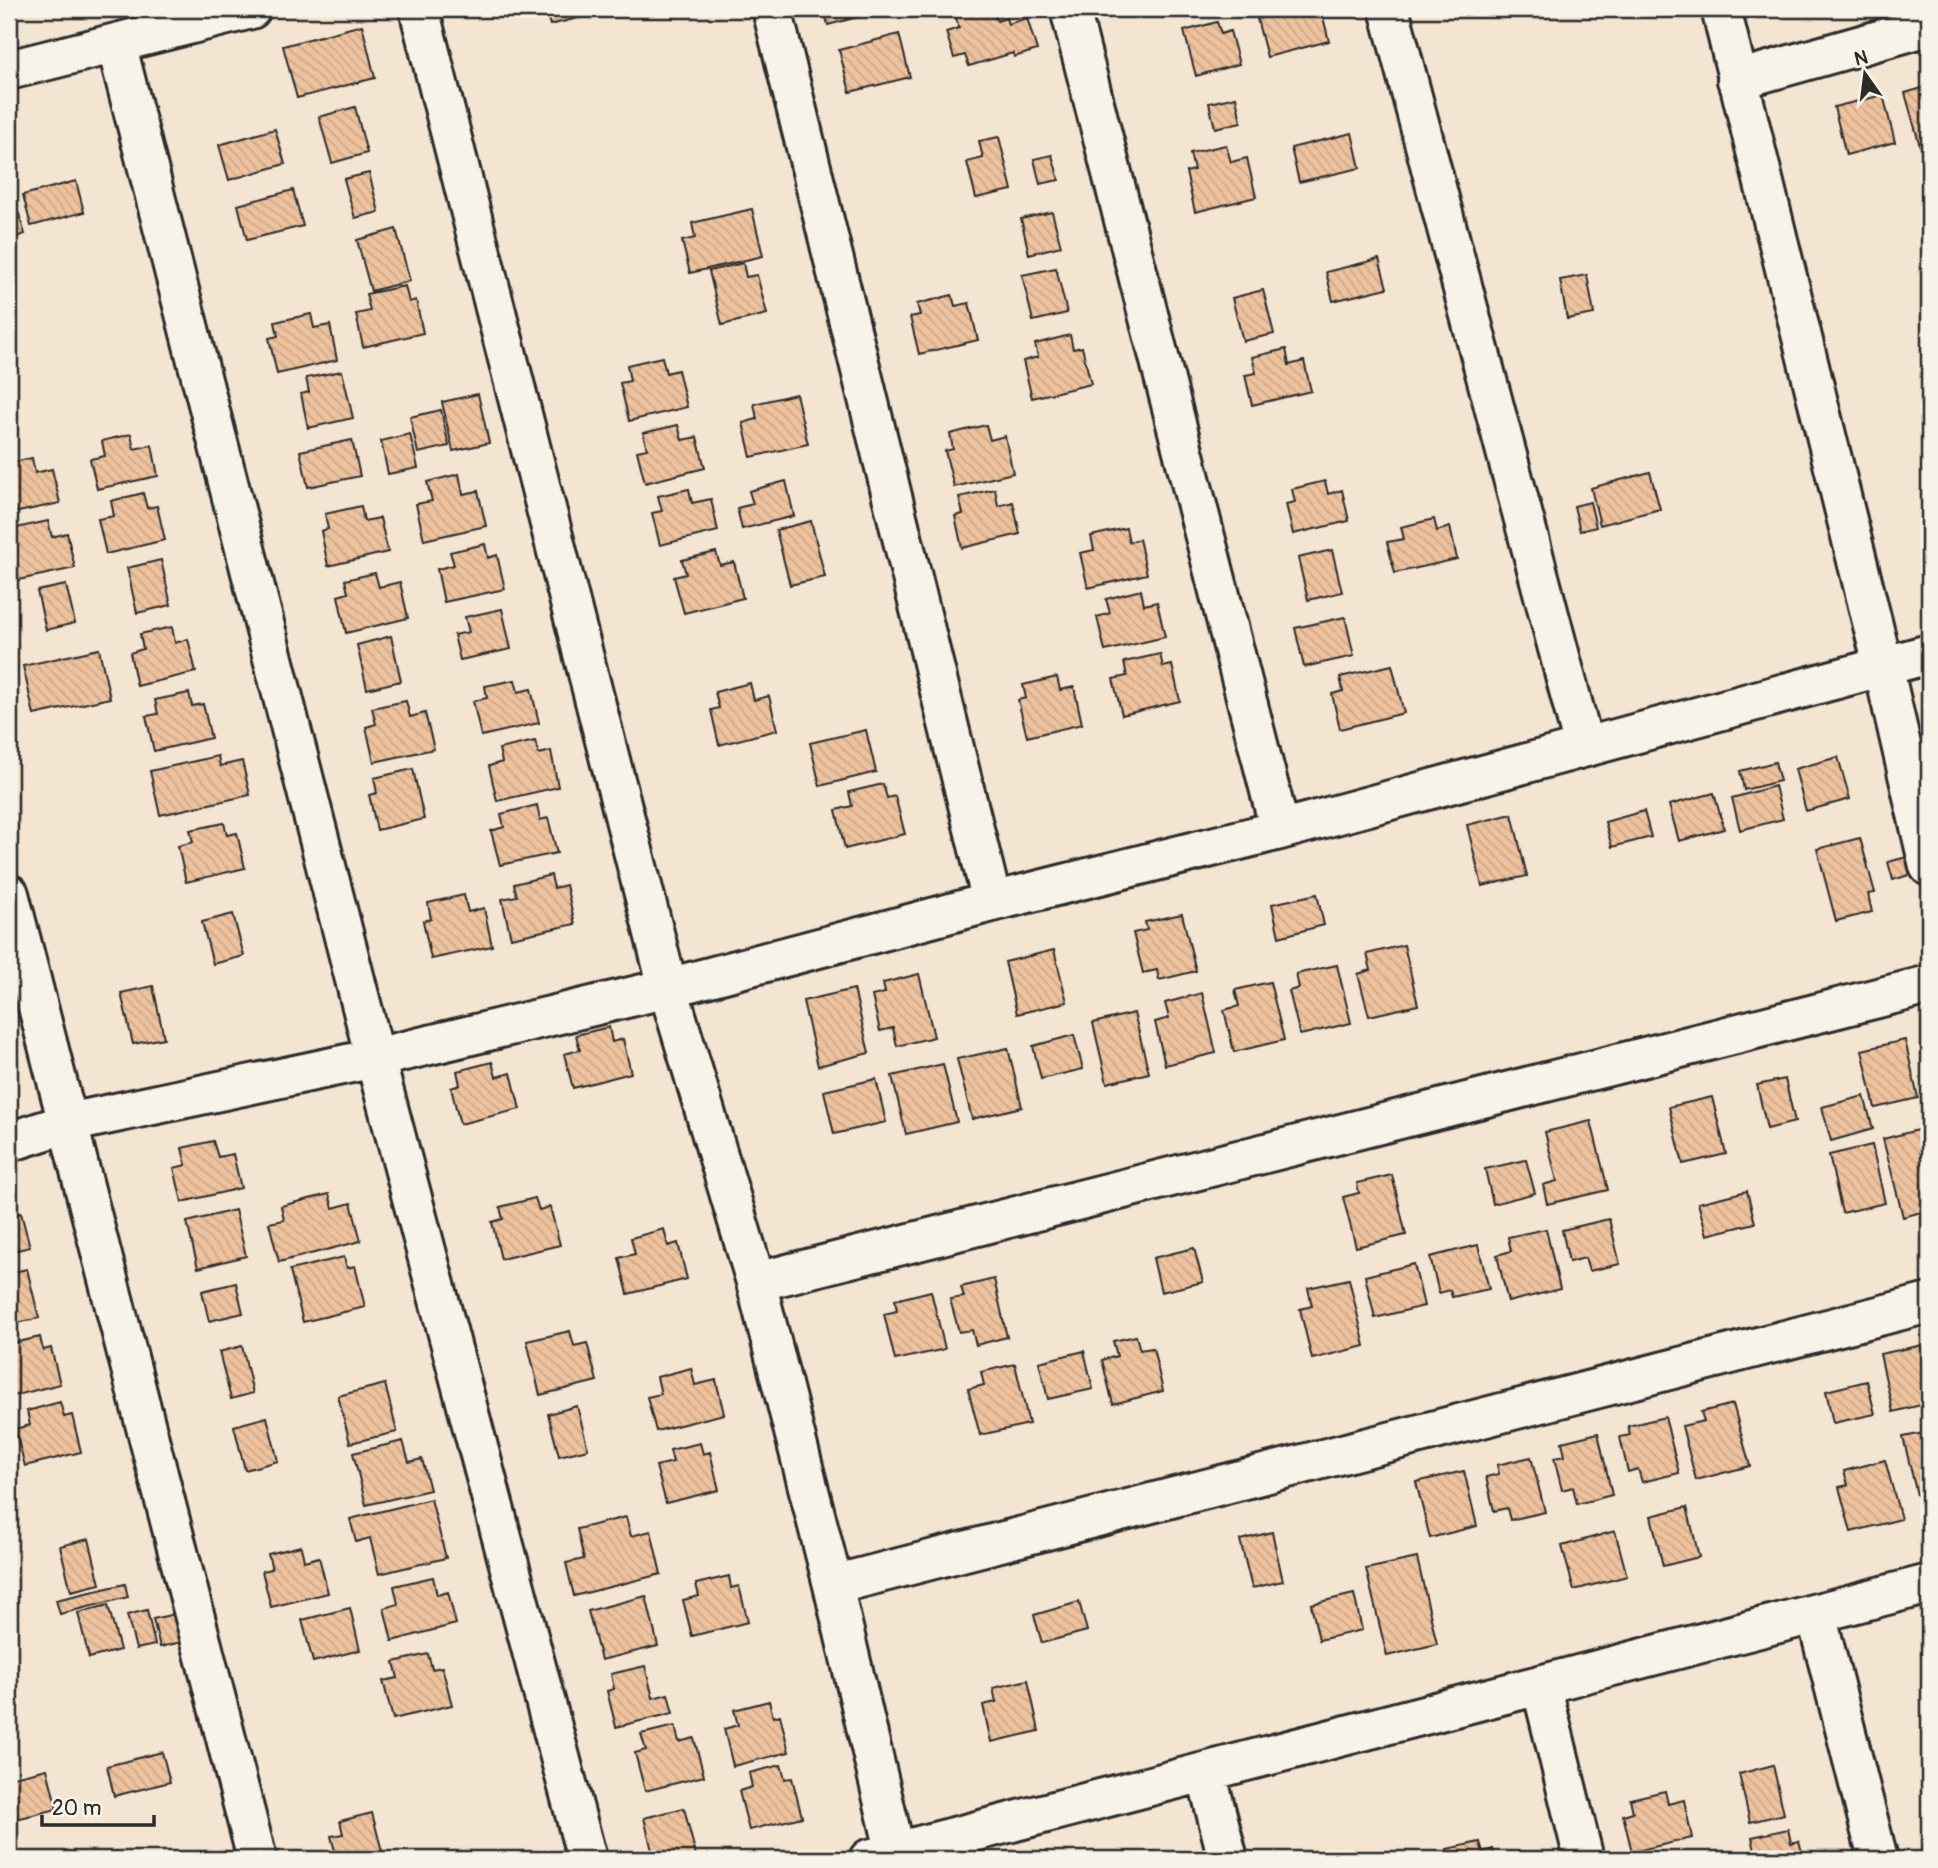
<svg xmlns="http://www.w3.org/2000/svg" width="1938" height="1868" font-family="Pangolin,sans-serif">
	<style>
		.building { fill: url(#building-back-hatch); stroke: #2b2b2b; stroke-width: 2 }
		.lines { fill: none; stroke-linecap: round; stroke-linejoin: round }
		.minor-casing { stroke: #2b2b2b; stroke-width: 44 }
		.minor { stroke: #f7f3e8; stroke-width: 38 }
	</style>
	<defs>
		<pattern id="building-back-hatch" width="6" height="6" patternUnits="userSpaceOnUse" patternTransform="scale(1.75)"><rect width="6" height="6" fill="#eec29e"/><path d="M-1 5l2 2M0 0l6 6M5-1l2 2" fill="none" stroke="#cca788"/></pattern>
	</defs>
	<rect width="100%" height="100%" fill="#f4e4d2"/>
	<filter id="ink" filterUnits="userSpaceOnUse"><feTurbulence type="fractalNoise" baseFrequency=".0143" numOctaves="2"/><feDisplacementMap in="SourceGraphic" scale="14" xChannelSelector="R" yChannelSelector="G"/><feConvolveMatrix kernelMatrix="1 2 1 2 8 2 1 2 1" color-interpolation-filters="sRGB"/></filter>
	<g filter="url(#ink)">
		<path class="building" d="M 545,9 L 597,9 L 598,13 L 550,25 Z
			M 824,9 L 887,9 L 828,25 Z
			M 978,9 L 993,9 L 997,21 L 1006,18 L 1008,24 L 1027,18 L 1037,50 L 1014,57 L 1013,53 L 969,66 L 965,55 L 954,58 L 946,32 L 959,28 L 955,15 Z
			M 1269,9 L 1321,9 L 1329,41 L 1267,57 L 1257,19 L 1271,15 Z
			M 1217,22 L 1221,34 L 1230,31 L 1239,64 L 1196,76 L 1184,31 Z
			M 362,25 L 375,78 L 297,98 L 283,46 Z
			M 899,34 L 910,77 L 850,92 L 839,50 Z
			M 1929,86 L 1929,143 L 1920,146 L 1905,93 Z
			M 1883,95 L 1895,142 L 1846,155 L 1834,107 Z
			M 1236,97 L 1241,122 L 1215,128 L 1209,103 Z
			M 355,107 L 367,153 L 332,163 L 319,117 Z
			M 275,129 L 285,164 L 229,180 L 219,145 Z
			M 1352,133 L 1360,168 L 1299,182 L 1291,148 Z
			M 999,137 L 1012,190 L 976,198 L 967,162 L 983,158 L 979,141 Z
			M 1226,145 L 1231,162 L 1247,158 L 1256,197 L 1195,212 L 1186,172 L 1194,170 L 1190,153 Z
			M 1052,155 L 1059,180 L 1040,184 L 1034,159 Z
			M 369,173 L 379,212 L 355,218 L 344,179 Z
			M 76,181 L 84,212 L 31,226 L 23,195 Z
			M 293,190 L 303,226 L 247,240 L 238,205 Z
			M 752,209 L 763,256 L 690,273 L 682,241 L 695,238 L 692,223 Z
			M 1052,212 L 1061,246 L 1029,254 L 1021,219 Z
			M 19,214 L 25,234 L 10,239 L 9,217 Z
			M 396,229 L 410,281 L 371,291 L 357,240 Z
			M 1379,259 L 1387,288 L 1333,301 L 1326,272 Z
			M 743,263 L 746,277 L 757,275 L 767,314 L 722,325 L 709,271 Z
			M 1056,268 L 1067,313 L 1033,321 L 1022,275 Z
			M 1587,275 L 1594,314 L 1567,319 L 1560,280 Z
			M 405,286 L 409,302 L 416,300 L 423,333 L 363,347 L 356,314 L 370,311 L 366,294 Z
			M 1263,290 L 1274,334 L 1243,341 L 1232,298 Z
			M 952,295 L 955,306 L 969,303 L 978,340 L 919,354 L 910,317 L 920,315 L 917,304 Z
			M 311,314 L 314,328 L 330,325 L 337,360 L 277,374 L 269,338 L 278,336 L 275,322 Z
			M 1070,335 L 1073,349 L 1082,347 L 1091,384 L 1032,398 L 1023,361 L 1038,357 L 1035,344 Z
			M 1286,349 L 1289,365 L 1304,361 L 1311,391 L 1252,405 L 1245,375 L 1256,373 L 1252,357 Z
			M 662,357 L 666,373 L 678,370 L 687,407 L 629,421 L 620,383 L 630,381 L 627,365 Z
			M 342,371 L 353,418 L 308,428 L 301,394 L 309,392 L 306,378 Z
			M 478,394 L 489,443 L 453,451 L 442,402 Z
			M 796,394 L 808,444 L 751,457 L 743,423 L 757,419 L 754,404 Z
			M 441,410 L 449,446 L 418,453 L 410,417 Z
			M 678,425 L 682,440 L 697,437 L 705,468 L 645,483 L 637,451 L 647,449 L 643,433 Z
			M 986,425 L 990,440 L 1005,436 L 1013,473 L 954,487 L 945,451 L 953,449 L 950,434 Z
			M 131,434 L 134,449 L 152,445 L 158,476 L 97,489 L 90,459 L 105,456 L 102,441 Z
			M 410,434 L 418,468 L 388,474 L 381,441 Z
			M 352,440 L 360,476 L 308,487 L 300,451 Z
			M 32,458 L 35,473 L 52,469 L 60,503 L 9,514 L 9,463 Z
			M 1650,472 L 1660,509 L 1600,525 L 1591,488 Z
			M 459,474 L 463,494 L 478,491 L 486,526 L 424,540 L 416,504 L 432,501 L 427,482 Z
			M 786,481 L 794,516 L 742,529 L 737,508 L 753,504 L 749,491 Z
			M 1325,481 L 1328,494 L 1342,490 L 1349,521 L 1293,534 L 1286,504 L 1295,502 L 1292,489 Z
			M 689,489 L 692,503 L 711,499 L 718,531 L 660,545 L 652,513 L 662,511 L 658,496 Z
			M 995,489 L 998,506 L 1013,502 L 1020,534 L 962,548 L 955,516 L 963,514 L 959,497 Z
			M 143,493 L 147,508 L 157,506 L 165,540 L 106,554 L 98,519 L 114,516 L 111,501 Z
			M 1590,502 L 1596,527 L 1580,531 L 1574,506 Z
			M 361,506 L 364,521 L 380,518 L 388,552 L 328,566 L 321,531 L 328,529 L 325,514 Z
			M 1434,519 L 1437,531 L 1450,527 L 1457,559 L 1395,573 L 1387,542 L 1404,539 L 1401,527 Z
			M 48,521 L 52,537 L 67,533 L 75,568 L 9,582 L 9,546 L 16,545 L 12,529 Z
			M 811,521 L 825,577 L 790,585 L 776,530 Z
			M 1126,528 L 1129,542 L 1139,539 L 1147,574 L 1088,588 L 1080,553 L 1094,550 L 1091,536 Z
			M 485,544 L 488,558 L 497,555 L 505,589 L 444,602 L 437,569 L 454,565 L 450,552 Z
			M 1332,550 L 1342,592 L 1308,600 L 1298,558 Z
			M 716,552 L 720,565 L 734,562 L 743,598 L 684,613 L 674,577 L 686,574 L 682,560 Z
			M 161,560 L 171,605 L 137,613 L 127,568 Z
			M 375,573 L 379,587 L 400,582 L 408,618 L 346,633 L 338,596 L 348,593 L 345,580 Z
			M 66,585 L 75,623 L 46,630 L 37,591 Z
			M 1141,590 L 1144,605 L 1157,602 L 1165,637 L 1105,651 L 1097,617 L 1110,613 L 1106,599 Z
			M 502,609 L 511,649 L 460,660 L 454,635 L 469,632 L 465,617 Z
			M 1345,617 L 1354,656 L 1304,667 L 1295,628 Z
			M 172,627 L 175,643 L 188,639 L 196,672 L 137,686 L 130,653 L 143,649 L 140,634 Z
			M 391,636 L 401,681 L 367,689 L 357,645 Z
			M 99,649 L 110,698 L 34,715 L 23,666 Z
			M 1160,654 L 1163,667 L 1172,665 L 1180,701 L 1122,715 L 1113,679 L 1127,676 L 1124,662 Z
			M 1392,665 L 1404,713 L 1340,729 L 1332,694 L 1343,691 L 1340,677 Z
			M 1057,677 L 1060,690 L 1074,687 L 1082,724 L 1027,737 L 1018,700 L 1026,698 L 1023,685 Z
			M 515,680 L 518,692 L 531,689 L 539,723 L 481,736 L 473,701 L 487,698 L 485,686 Z
			M 750,683 L 754,700 L 769,696 L 777,730 L 719,745 L 711,710 L 719,708 L 715,692 Z
			M 189,693 L 192,706 L 203,704 L 211,738 L 154,751 L 146,716 L 158,714 L 155,700 Z
			M 406,701 L 410,717 L 425,713 L 434,749 L 374,762 L 366,727 L 376,724 L 372,708 Z
			M 866,730 L 876,772 L 820,786 L 810,743 Z
			M 535,741 L 539,754 L 551,751 L 558,787 L 497,801 L 489,766 L 502,762 L 499,749 Z
			M 218,756 L 220,766 L 242,761 L 250,795 L 160,815 L 150,771 Z
			M 1838,757 L 1850,799 L 1806,811 L 1795,769 Z
			M 1775,762 L 1780,781 L 1744,790 L 1740,771 Z
			M 413,769 L 424,819 L 377,830 L 369,795 L 377,793 L 374,778 Z
			M 883,784 L 887,798 L 895,796 L 905,834 L 845,849 L 836,810 L 852,806 L 849,792 Z
			M 1775,786 L 1783,819 L 1740,830 L 1732,798 Z
			M 1714,793 L 1724,829 L 1679,841 L 1669,805 Z
			M 537,805 L 540,820 L 548,818 L 557,853 L 500,865 L 491,831 L 504,827 L 501,814 Z
			M 1644,811 L 1651,837 L 1612,847 L 1605,822 Z
			M 1512,814 L 1527,876 L 1482,886 L 1467,825 Z
			M 224,823 L 227,835 L 237,833 L 245,868 L 186,882 L 178,846 L 193,842 L 190,830 Z
			M 1860,838 L 1875,893 L 1868,894 L 1872,912 L 1836,921 L 1817,849 Z
			M 1907,857 L 1912,874 L 1893,880 L 1888,862 Z
			M 551,875 L 554,888 L 566,885 L 575,924 L 511,938 L 502,899 L 517,896 L 514,884 Z
			M 1317,894 L 1324,925 L 1279,937 L 1272,904 Z
			M 464,895 L 468,912 L 484,908 L 492,946 L 431,959 L 423,921 L 431,919 L 428,903 Z
			M 233,914 L 244,956 L 213,964 L 202,922 Z
			M 1182,914 L 1196,971 L 1159,980 L 1157,970 L 1143,973 L 1133,933 L 1147,930 L 1145,922 Z
			M 1404,945 L 1418,1005 L 1369,1016 L 1358,974 L 1371,970 L 1367,954 Z
			M 1054,950 L 1067,1002 L 1017,1014 L 1005,962 Z
			M 1337,965 L 1351,1023 L 1300,1035 L 1289,991 L 1299,988 L 1296,974 Z
			M 919,974 L 934,1037 L 897,1046 L 893,1028 L 880,1031 L 872,996 L 885,993 L 883,983 Z
			M 1270,982 L 1284,1040 L 1234,1052 L 1224,1010 L 1239,1006 L 1235,990 Z
			M 153,986 L 164,1038 L 133,1044 L 121,993 Z
			M 854,989 L 869,1053 L 818,1066 L 803,1001 Z
			M 1202,993 L 1216,1053 L 1165,1065 L 1155,1022 L 1169,1018 L 1165,1003 Z
			M 1134,1013 L 1149,1073 L 1107,1083 L 1093,1023 Z
			M 609,1027 L 612,1042 L 623,1039 L 631,1073 L 573,1088 L 564,1054 L 580,1050 L 576,1035 Z
			M 1074,1035 L 1083,1069 L 1041,1079 L 1033,1046 Z
			M 1905,1040 L 1918,1098 L 1875,1108 L 1862,1050 Z
			M 1008,1048 L 1022,1107 L 972,1119 L 957,1059 Z
			M 492,1062 L 496,1077 L 511,1073 L 520,1109 L 460,1124 L 451,1088 L 460,1085 L 457,1071 Z
			M 943,1064 L 957,1122 L 906,1134 L 892,1076 Z
			M 876,1079 L 886,1122 L 834,1134 L 824,1091 Z
			M 1785,1079 L 1795,1122 L 1767,1129 L 1757,1085 Z
			M 1864,1096 L 1873,1129 L 1831,1141 L 1822,1107 Z
			M 1712,1097 L 1726,1154 L 1683,1164 L 1669,1107 Z
			M 1591,1121 L 1608,1190 L 1547,1204 L 1543,1185 L 1557,1181 L 1545,1132 Z
			M 1929,1127 L 1929,1210 L 1903,1217 L 1883,1139 Z
			M 213,1141 L 218,1157 L 233,1154 L 241,1188 L 182,1202 L 174,1168 L 186,1165 L 182,1148 Z
			M 1872,1145 L 1885,1203 L 1842,1213 L 1829,1155 Z
			M 1526,1160 L 1535,1193 L 1493,1204 L 1485,1169 Z
			M 1392,1175 L 1406,1235 L 1356,1247 L 1343,1197 L 1359,1193 L 1357,1183 Z
			M 1747,1191 L 1755,1223 L 1707,1235 L 1698,1203 Z
			M 329,1194 L 333,1208 L 351,1203 L 361,1241 L 279,1262 L 269,1223 L 284,1220 L 281,1206 Z
			M 535,1198 L 539,1210 L 550,1207 L 560,1245 L 501,1259 L 492,1222 L 503,1219 L 500,1207 Z
			M 9,1206 L 11,1215 L 21,1213 L 30,1247 L 9,1252 Z
			M 235,1210 L 246,1256 L 198,1268 L 187,1222 Z
			M 1609,1219 L 1620,1264 L 1589,1271 L 1585,1258 L 1569,1262 L 1562,1230 Z
			M 664,1229 L 668,1246 L 678,1243 L 687,1279 L 628,1294 L 619,1258 L 635,1254 L 631,1238 Z
			M 1546,1229 L 1560,1289 L 1508,1302 L 1497,1255 L 1511,1251 L 1508,1237 Z
			M 1478,1245 L 1489,1289 L 1452,1297 L 1450,1290 L 1439,1293 L 1430,1257 Z
			M 1194,1248 L 1203,1282 L 1161,1292 L 1153,1258 Z
			M 344,1257 L 347,1268 L 355,1266 L 365,1307 L 303,1322 L 290,1270 Z
			M 1414,1264 L 1424,1306 L 1375,1318 L 1365,1276 Z
			M 27,1269 L 39,1318 L 9,1325 L 9,1273 Z
			M 994,1279 L 1007,1337 L 976,1345 L 972,1330 L 959,1332 L 950,1299 L 964,1297 L 961,1287 Z
			M 1349,1279 L 1365,1346 L 1312,1359 L 1300,1309 L 1312,1306 L 1308,1288 Z
			M 236,1283 L 243,1313 L 209,1321 L 202,1291 Z
			M 931,1291 L 945,1349 L 895,1360 L 884,1314 L 897,1311 L 895,1300 Z
			M 570,1331 L 574,1346 L 587,1343 L 597,1381 L 540,1395 L 527,1341 Z
			M 1136,1336 L 1140,1350 L 1153,1348 L 1163,1391 L 1113,1404 L 1102,1360 L 1117,1356 L 1113,1341 Z
			M 40,1337 L 43,1350 L 51,1348 L 60,1384 L 9,1397 L 9,1344 Z
			M 1923,1345 L 1929,1371 L 1929,1403 L 1893,1412 L 1880,1354 Z
			M 242,1346 L 253,1393 L 231,1399 L 219,1352 Z
			M 1084,1351 L 1093,1389 L 1048,1399 L 1039,1362 Z
			M 1015,1364 L 1029,1424 L 980,1435 L 968,1389 L 984,1385 L 981,1372 Z
			M 691,1368 L 695,1385 L 716,1380 L 724,1414 L 656,1431 L 647,1397 L 661,1394 L 657,1377 Z
			M 1867,1381 L 1875,1414 L 1833,1423 L 1826,1391 Z
			M 385,1384 L 397,1432 L 350,1443 L 338,1396 Z
			M 60,1402 L 64,1417 L 72,1415 L 81,1452 L 25,1466 L 15,1429 L 30,1425 L 27,1411 Z
			M 1733,1404 L 1750,1466 L 1696,1480 L 1682,1426 L 1704,1421 L 1701,1412 Z
			M 577,1406 L 588,1449 L 559,1456 L 548,1414 Z
			M 267,1417 L 278,1461 L 245,1470 L 234,1426 Z
			M 1665,1417 L 1679,1473 L 1642,1482 L 1638,1469 L 1628,1472 L 1620,1437 L 1630,1435 L 1628,1426 Z
			M 1929,1432 L 1929,1492 L 1917,1495 L 1903,1437 Z
			M 1598,1433 L 1612,1495 L 1577,1504 L 1573,1487 L 1562,1490 L 1554,1458 L 1565,1456 L 1562,1442 Z
			M 403,1441 L 409,1462 L 422,1459 L 430,1490 L 366,1505 L 353,1453 Z
			M 700,1443 L 703,1454 L 710,1452 L 719,1490 L 666,1503 L 656,1466 L 673,1462 L 670,1450 Z
			M 1531,1457 L 1545,1512 L 1510,1520 L 1507,1508 L 1494,1511 L 1486,1477 L 1499,1474 L 1497,1465 Z
			M 1885,1460 L 1901,1519 L 1851,1532 L 1839,1487 L 1848,1485 L 1844,1471 Z
			M 1464,1471 L 1477,1526 L 1430,1538 L 1416,1482 Z
			M 431,1499 L 446,1558 L 379,1574 L 370,1538 L 356,1542 L 350,1519 Z
			M 1687,1507 L 1699,1557 L 1663,1566 L 1651,1516 Z
			M 626,1517 L 631,1536 L 651,1531 L 661,1574 L 574,1596 L 566,1563 L 584,1559 L 577,1529 Z
			M 1615,1531 L 1627,1576 L 1574,1590 L 1562,1546 Z
			M 1272,1532 L 1283,1581 L 1252,1588 L 1240,1540 Z
			M 89,1539 L 100,1584 L 71,1591 L 60,1546 Z
			M 301,1546 L 304,1561 L 319,1557 L 328,1593 L 271,1607 L 262,1571 L 272,1569 L 268,1554 Z
			M 1417,1558 L 1437,1644 L 1387,1656 L 1366,1569 Z
			M 729,1576 L 731,1588 L 739,1586 L 748,1622 L 692,1636 L 683,1600 L 699,1596 L 696,1584 Z
			M 433,1577 L 437,1595 L 448,1592 L 456,1624 L 392,1641 L 384,1608 L 398,1604 L 394,1586 Z
			M 125,1584 L 128,1597 L 60,1614 L 56,1600 Z
			M 1354,1594 L 1362,1630 L 1319,1640 L 1311,1604 Z
			M 646,1596 L 658,1646 L 601,1660 L 588,1611 Z
			M 1079,1602 L 1087,1631 L 1042,1643 L 1034,1615 Z
			M 108,1605 L 120,1650 L 89,1658 L 78,1613 Z
			M 350,1608 L 360,1650 L 313,1662 L 302,1620 Z
			M 147,1610 L 155,1645 L 136,1649 L 127,1615 Z
			M 179,1613 L 186,1641 L 160,1647 L 153,1619 Z
			M 428,1654 L 432,1669 L 442,1667 L 452,1705 L 393,1719 L 383,1681 L 398,1678 L 394,1662 Z
			M 645,1666 L 653,1698 L 668,1694 L 673,1713 L 616,1727 L 607,1691 L 614,1689 L 611,1674 Z
			M 1028,1680 L 1039,1731 L 991,1742 L 983,1705 L 996,1702 L 993,1688 Z
			M 769,1701 L 773,1717 L 780,1715 L 789,1752 L 733,1766 L 724,1729 L 738,1725 L 734,1710 Z
			M 675,1726 L 679,1742 L 694,1738 L 704,1776 L 645,1791 L 635,1753 L 646,1750 L 641,1734 Z
			M 162,1752 L 170,1782 L 114,1796 L 107,1766 Z
			M 781,1765 L 785,1779 L 792,1778 L 802,1817 L 749,1830 L 739,1791 L 752,1787 L 749,1773 Z
			M 1773,1765 L 1784,1814 L 1750,1822 L 1739,1774 Z
			M 47,1769 L 57,1809 L 12,1820 L 9,1805 L 9,1778 Z
			M 1665,1791 L 1668,1804 L 1684,1800 L 1692,1838 L 1632,1852 L 1623,1815 L 1633,1812 L 1630,1799 Z
			M 684,1808 L 696,1856 L 684,1859 L 654,1859 L 644,1818 Z
			M 372,1813 L 384,1859 L 337,1859 L 331,1836 L 343,1834 L 340,1821 Z
			M 1788,1829 L 1791,1843 L 1799,1841 L 1804,1859 L 1742,1859 L 1741,1855 L 1755,1851 L 1752,1837 Z
			M 1480,1842 L 1483,1852 L 1493,1849 L 1495,1859 L 1450,1859 L 1447,1849 Z
			M 1689,1854 L 1690,1859 L 1666,1859 Z"/>
		<g class="lines">
			<defs>
				<path id="minor" d="M 419,9 L 668,988 L 756,1282 L 833,1585 L 897,1859
					M 772,9 L 992,902
					M 1070,9 L 1280,830
					M 1389,9 L 1584,747
					M 1721,9 L 1883,666 L 1929,866
					M 116,43 L 375,1058 L 587,1859
					M 9,70 L 251,9
					M 1737,80 L 1929,26
					M 9,894 L 257,1859
					M 9,1142 L 68,1123 L 375,1058 L 668,988 L 992,902 L 1280,830 L 1929,654
					M 756,1282 L 1929,985
					M 833,1585 L 1929,1303
					M 1816,1614 L 1878,1859
					M 1541,1685 L 1584,1859
					M 1206,1772 L 1228,1859
					M 869,1859 L 1929,1584"/>
			</defs>
			<use href="#minor" class="minor-casing"/>
			<use href="#minor" class="minor"/>
		</g>
	</g>
	<rect width="1938" height="1868" fill="none" stroke="#f7f3e8" stroke-width="35"/>
	<rect x="18" y="18" width="1903" height="1833" fill="none" stroke="#2b2b2b" stroke-width="2.5" filter="url(#ink)"/>
	<g transform="translate(1865 74) rotate(346)" stroke="#f7f3e8" stroke-width="5" paint-order="stroke">
	<path d="M0-5L12 26L0 18L-12 26Z" fill="#2b2b2b"/>
	<text y="-10" font-size="19" font-weight="bold" text-anchor="middle" fill="#2b2b2b">N</text>
	</g>
	<path d="M42 1815v10h112v-10" fill="none" stroke="#2b2b2b" stroke-width="3.5"/>
	<text x="52" y="1815" font-size="21" fill="#2b2b2b" stroke="#f7f3e8" stroke-width="5" paint-order="stroke">20 m</text>
</svg>
